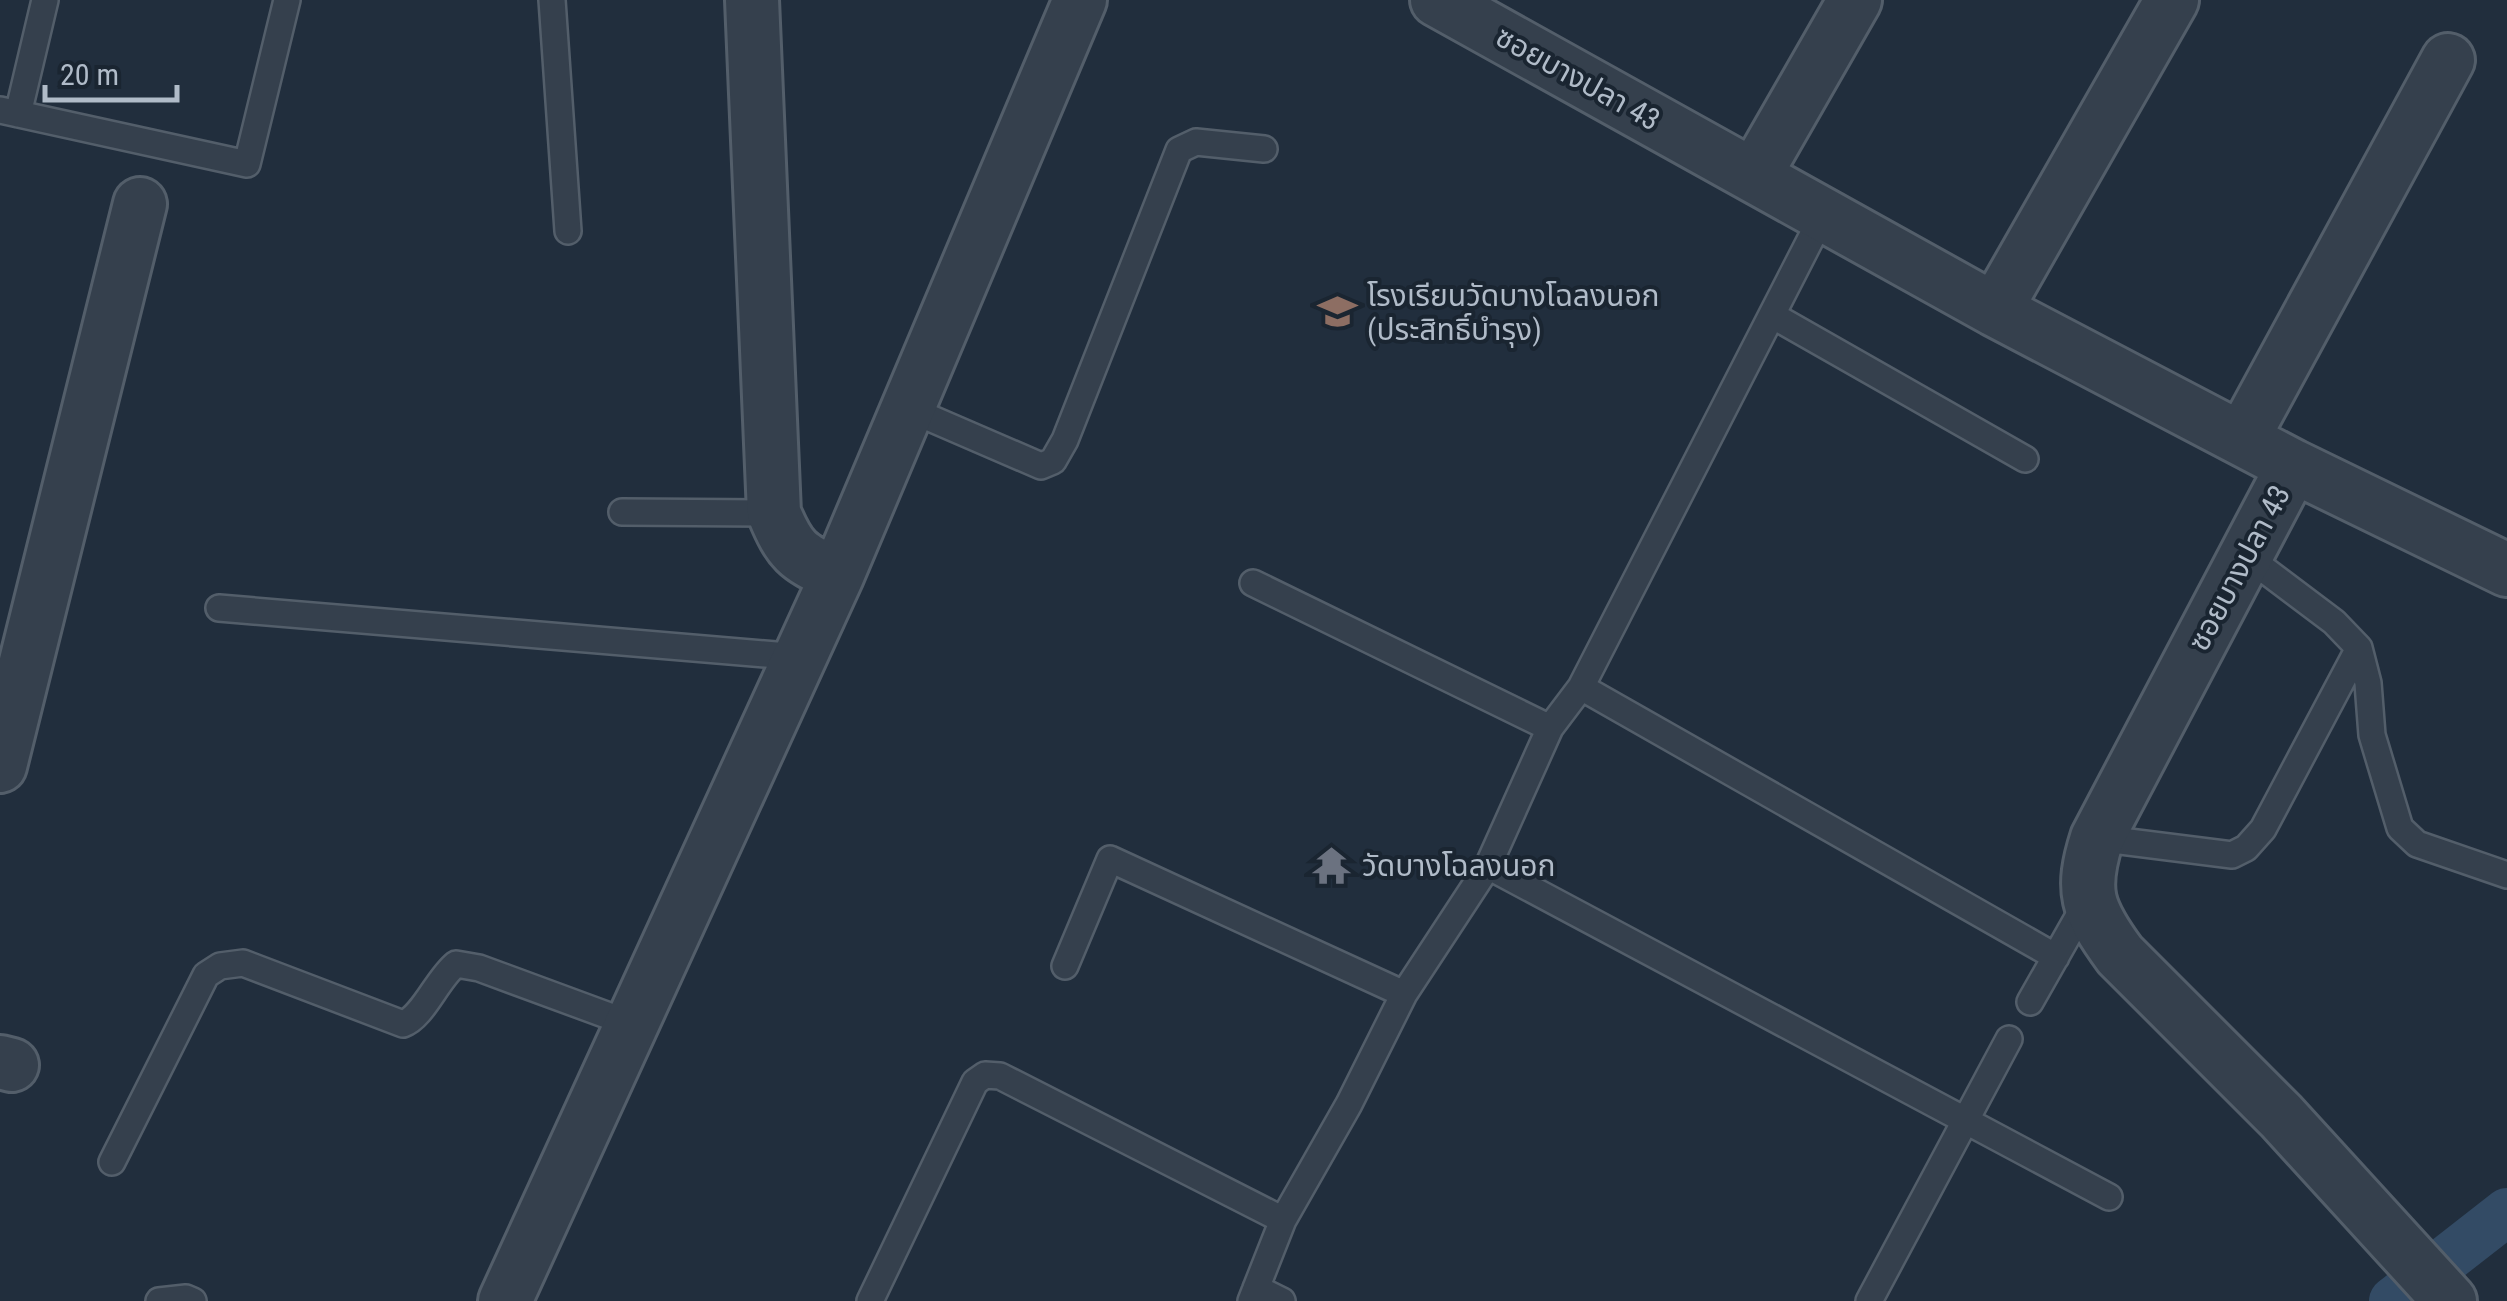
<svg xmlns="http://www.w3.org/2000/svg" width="2507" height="1301" font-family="'Roboto Condensed','Noto Sans Thai',sans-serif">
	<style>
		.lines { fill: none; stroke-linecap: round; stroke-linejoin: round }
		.canal { stroke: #334b65; stroke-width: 48 }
		.service-casing { stroke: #535e6a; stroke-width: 30 }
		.minor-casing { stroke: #535e6a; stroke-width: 58 }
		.service { stroke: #35404d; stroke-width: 25 }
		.minor { stroke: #35404d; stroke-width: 52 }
		.labels { text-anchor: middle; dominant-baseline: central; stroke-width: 8; stroke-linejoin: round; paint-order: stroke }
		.street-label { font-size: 30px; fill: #b0bbc8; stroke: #1a2531 }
		.poi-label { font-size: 30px; fill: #b0bbc8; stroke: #1a2531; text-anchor: start }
	</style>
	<rect width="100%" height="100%" fill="#212e3d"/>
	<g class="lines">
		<path class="canal" d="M 2393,1301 L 2507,1212"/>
		<defs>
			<path id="service" d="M 552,0 L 568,231
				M 0,110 L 247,164 L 287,0
				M 18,114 L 45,0
				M 1772,315 L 2025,459
				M 909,409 L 1041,466 L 1053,461 L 1065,440 L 1179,150 L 1196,142 L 1264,149
				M 622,512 L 774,513
				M 2245,555 L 2334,622 L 2359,648 L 2368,683 L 2372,735 L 2400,828 L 2417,844 L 2507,875
				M 1253,583 L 1550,728
				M 219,608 L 800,657
				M 1581,687 L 2056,957
				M 2097,838 L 2232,855 L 2246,848 L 2263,829 L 2359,648
				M 1488,866 L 2109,1197
				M 1065,966 L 1110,859 L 1404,994
				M 2030,1002 L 2089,898
				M 112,1162 L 206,975 L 220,966 L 243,963 L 403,1024 C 423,1017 437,979 456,964 L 479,968 L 631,1024
				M 1256,1288 L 1282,1301
				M 159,1301 L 186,1298 L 193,1301
				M 870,1301 L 975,1082 L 985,1075 L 1000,1076 L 1283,1220
				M 1251,1301 L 1283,1220 L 1349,1104 L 1404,994 L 1488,866 L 1550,728 L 1581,687 L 1823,215
				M 1869,1301 L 2009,1039"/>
			<path id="minor" d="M 752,0 L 774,513 C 791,554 798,556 837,576
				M 1437,0 L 1995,310 L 2293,466 L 2097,838 C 2080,891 2087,910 2120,955 L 2281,1116 L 2450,1301
				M 1754,176 L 1855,0
				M 1995,310 L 2172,0
				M 2242,439 L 2448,60
				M 2293,466 L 2507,570
				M 0,766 L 140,204
				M 0,1062 L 12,1065
				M 505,1301 L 837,576 L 1080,0"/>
		</defs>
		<use href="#service" class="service-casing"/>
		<use href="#minor" class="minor-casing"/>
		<use href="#service" class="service"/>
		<use href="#minor" class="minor"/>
	</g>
	<defs>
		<symbol id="school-bare" viewBox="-9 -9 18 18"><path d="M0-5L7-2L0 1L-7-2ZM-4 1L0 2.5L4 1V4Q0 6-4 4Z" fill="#8d6e63" stroke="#1a2531" stroke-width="2.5" paint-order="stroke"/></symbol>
		<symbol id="temple-bare" viewBox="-9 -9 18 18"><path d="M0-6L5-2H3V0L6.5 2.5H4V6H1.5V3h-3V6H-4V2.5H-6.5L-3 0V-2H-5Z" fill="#6b7280" stroke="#1a2531" stroke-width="2.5" paint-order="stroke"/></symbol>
	</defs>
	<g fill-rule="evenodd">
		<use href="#school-bare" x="1310" y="284" width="55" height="55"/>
		<use href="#temple-bare" x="1304" y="838" width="55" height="55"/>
	</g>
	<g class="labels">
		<g class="street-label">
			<text transform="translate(1578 78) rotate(29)">ซอยบางปลา 43</text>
			<text transform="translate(2239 568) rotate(-62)">ซอยบางปลา 43</text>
		</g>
		<g class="poi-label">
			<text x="1367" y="295">โรงเรียนวัดบางโฉลงนอก<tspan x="1367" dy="34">(ประสิทธิ์บำรุง)</tspan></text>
			<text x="1362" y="865">วัดบางโฉลงนอก</text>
		</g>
	</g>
	<path d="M45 85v15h132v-15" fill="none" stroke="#b0bbc8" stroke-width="5"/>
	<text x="60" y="85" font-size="30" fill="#b0bbc8" stroke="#1a2531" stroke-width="8" paint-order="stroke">20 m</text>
</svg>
